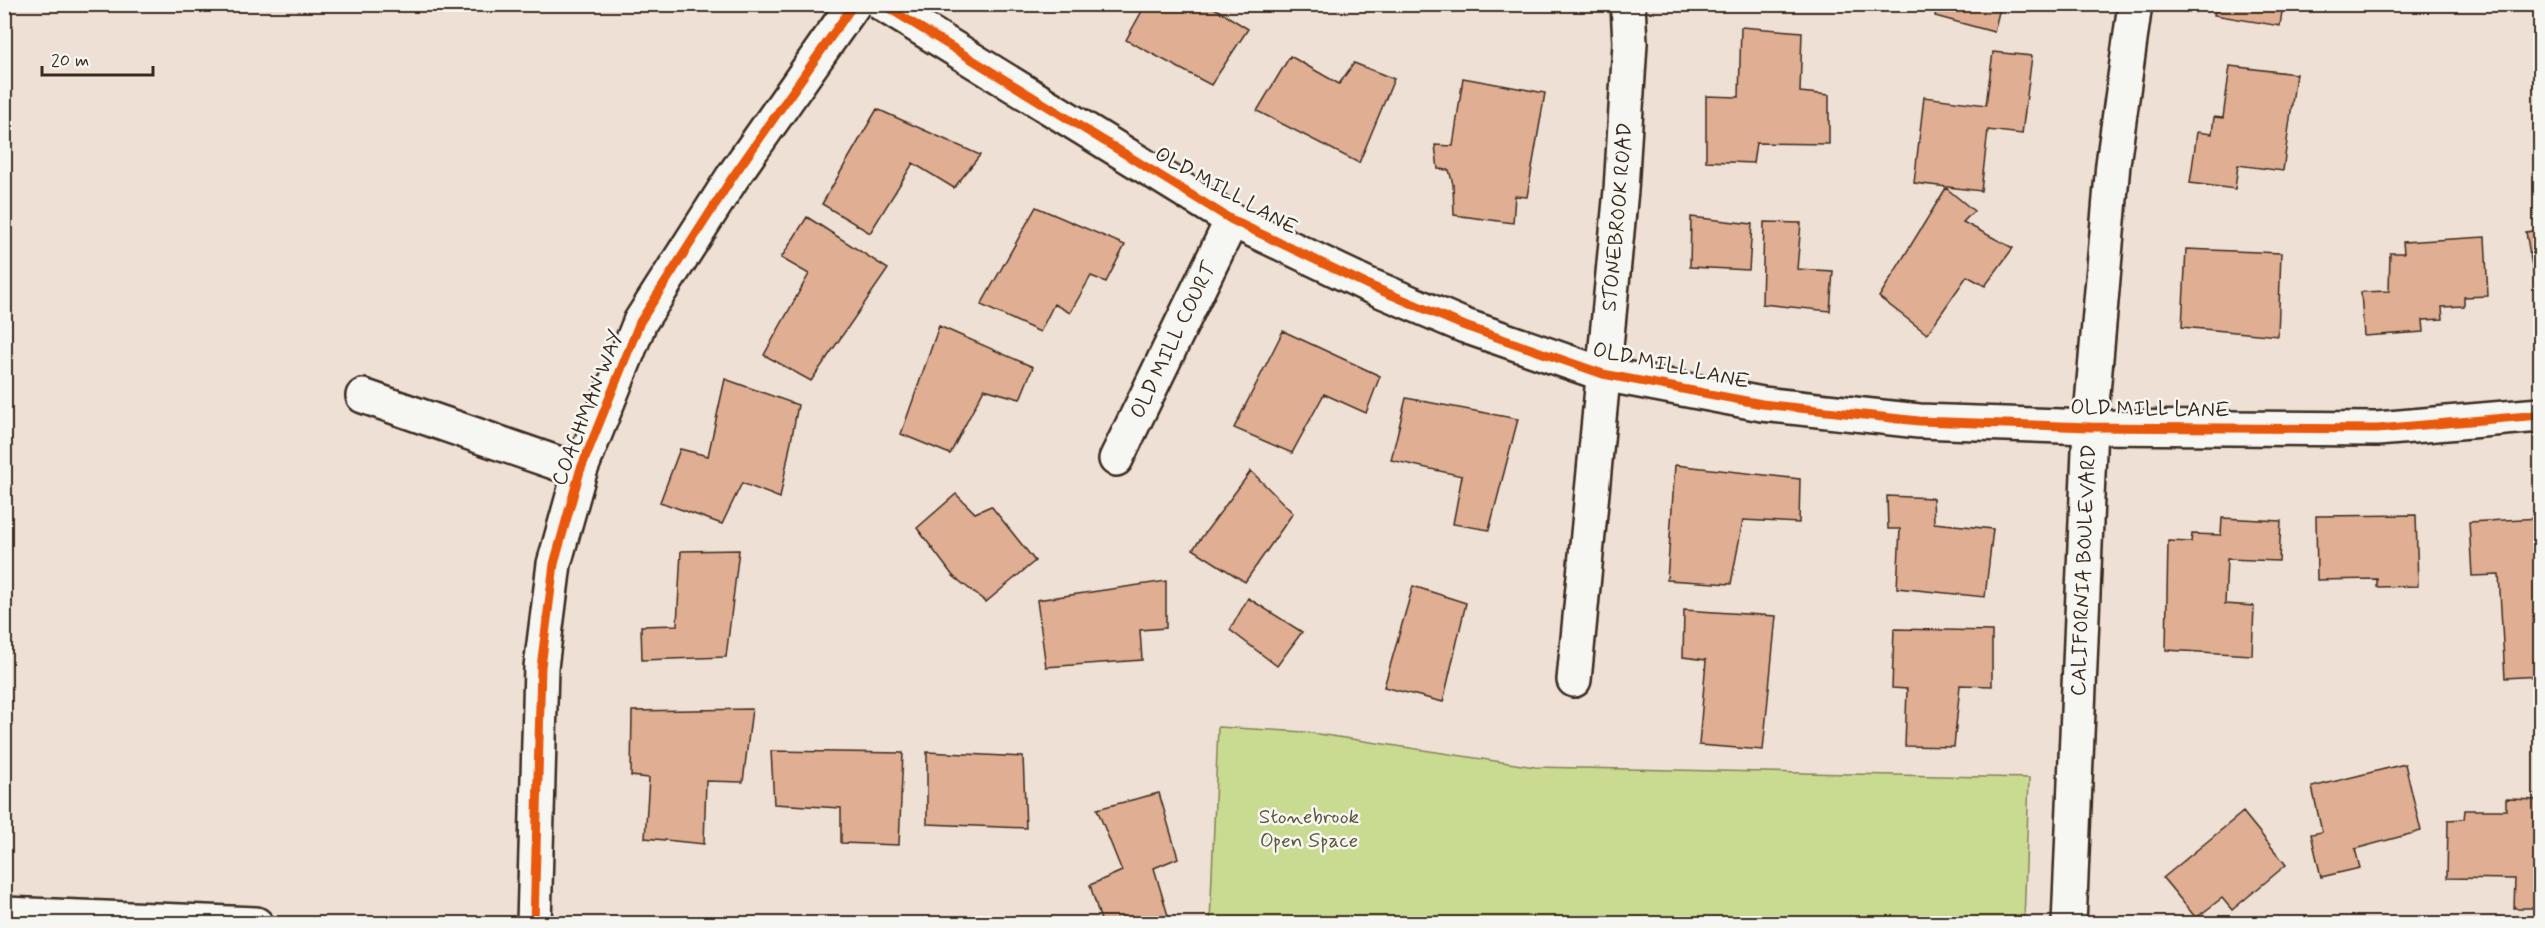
<svg xmlns="http://www.w3.org/2000/svg" width="2545" height="928" font-family="Mynerve,sans-serif">
	<style>
		.green { fill: #c9db90; stroke: #828257; stroke-width: 1.5 }
		.building { fill: #e0ae92; stroke: #3b2a1e; stroke-width: 1.5 }
		.lines { fill: none; stroke-linecap: round; stroke-linejoin: round }
		.minor-casing { stroke: #3b2a1e; stroke-width: 38 }
		.tertiary-casing { stroke: #3b2a1e; stroke-width: 38 }
		.minor { stroke: #f6f6f2; stroke-width: 33 }
		.tertiary { stroke: #f6f6f2; stroke-width: 33 }
		.cycleway-casing { stroke: #f6f6f2; stroke-width: 13 }
		.cycleway { stroke: #e8590c; stroke-width: 9 }
		.labels { text-anchor: middle; dominant-baseline: central; stroke-width: 5; stroke-linejoin: round; paint-order: stroke }
		.street-label { font-size: 21px; fill: #3b2a1e; stroke: #f6f6f2 }
		.park-label { font-size: 21px; fill: #5e563a; stroke: #f6f6f2 }
	</style>
	<rect width="100%" height="100%" fill="#efe0d5"/>
	<filter id="ink" filterUnits="userSpaceOnUse"><feTurbulence type="fractalNoise" baseFrequency=".0167" numOctaves="2"/><feDisplacementMap in="SourceGraphic" scale="12" xChannelSelector="R" yChannelSelector="G"/><feConvolveMatrix kernelMatrix="1 2 1 2 8 2 1 2 1" color-interpolation-filters="sRGB"/></filter>
	<g filter="url(#ink)">
		<path class="green" d="M 1218,727 L 1305,732 L 1535,767 L 2029,778 L 2024,923 L 1210,923 Z"/>
		<path class="building" d="M 1146,4 L 1208,4 L 1248,29 L 1211,85 L 1126,40 Z
			M 1938,4 L 2001,4 L 1994,32 L 1935,16 Z
			M 2216,4 L 2283,4 L 2280,26 L 2214,15 Z
			M 1741,27 L 1802,32 L 1800,92 L 1829,95 L 1829,144 L 1756,143 L 1753,163 L 1706,161 L 1706,96 L 1739,97 Z
			M 1993,52 L 2032,56 L 2022,134 L 1988,130 L 1981,191 L 1914,183 L 1924,97 L 1986,105 Z
			M 1290,56 L 1339,84 L 1354,63 L 1394,79 L 1359,163 L 1257,111 Z
			M 2230,66 L 2296,74 L 2283,171 L 2238,165 L 2235,189 L 2190,183 L 2197,132 L 2212,134 L 2214,117 L 2223,118 Z
			M 1463,78 L 1545,93 L 1527,197 L 1515,196 L 1513,223 L 1454,215 L 1453,184 L 1449,170 L 1438,169 L 1435,145 L 1453,146 Z
			M 877,109 L 980,155 L 954,188 L 913,163 L 870,233 L 822,204 Z
			M 1946,188 L 1974,211 L 1963,222 L 2013,248 L 1985,286 L 1967,276 L 1927,334 L 1879,297 Z
			M 1036,207 L 1125,245 L 1106,282 L 1091,276 L 1070,313 L 1054,304 L 1040,332 L 981,305 Z
			M 807,217 L 888,269 L 811,381 L 764,355 L 809,274 L 781,258 Z
			M 1691,217 L 1752,224 L 1749,270 L 1690,267 Z
			M 1764,222 L 1801,223 L 1797,269 L 1833,271 L 1830,311 L 1762,304 Z
			M 2540,230 L 2540,288 L 2536,289 L 2526,232 Z
			M 2485,237 L 2488,296 L 2464,297 L 2464,306 L 2442,307 L 2443,319 L 2423,320 L 2424,332 L 2364,336 L 2361,292 L 2389,291 L 2390,253 L 2404,253 L 2403,242 Z
			M 2186,249 L 2281,253 L 2278,336 L 2182,327 Z
			M 939,326 L 1033,367 L 1020,399 L 984,389 L 950,454 L 901,434 Z
			M 1283,331 L 1380,376 L 1366,413 L 1324,394 L 1292,453 L 1234,428 Z
			M 725,379 L 798,405 L 780,498 L 742,483 L 722,524 L 660,502 L 680,449 L 708,456 Z
			M 1406,398 L 1518,419 L 1489,530 L 1453,524 L 1462,476 L 1391,460 Z
			M 1675,465 L 1800,479 L 1799,523 L 1743,520 L 1731,584 L 1667,580 Z
			M 1251,471 L 1293,513 L 1245,582 L 1193,549 Z
			M 956,494 L 975,513 L 991,506 L 1035,561 L 986,602 L 953,576 L 917,528 Z
			M 1887,496 L 1933,498 L 1934,523 L 1993,529 L 1985,597 L 1897,588 L 1900,529 L 1888,529 Z
			M 2416,515 L 2418,586 L 2377,587 L 2377,579 L 2317,580 L 2316,516 Z
			M 2222,518 L 2281,521 L 2279,561 L 2227,559 L 2225,604 L 2254,606 L 2252,655 L 2166,650 L 2168,541 L 2191,542 L 2192,534 L 2221,535 Z
			M 2540,518 L 2540,676 L 2505,678 L 2499,575 L 2472,576 L 2469,522 Z
			M 739,550 L 726,657 L 642,660 L 641,626 L 677,625 L 681,551 Z
			M 1166,581 L 1166,628 L 1140,630 L 1142,660 L 1046,667 L 1037,600 Z
			M 1413,586 L 1466,603 L 1443,702 L 1384,687 Z
			M 1248,598 L 1302,632 L 1277,666 L 1230,630 Z
			M 1684,610 L 1776,616 L 1763,750 L 1699,745 L 1706,660 L 1683,657 Z
			M 1894,629 L 1992,631 L 1992,686 L 1960,685 L 1954,747 L 1905,746 L 1907,689 L 1892,688 Z
			M 752,709 L 743,782 L 706,781 L 704,844 L 645,838 L 649,778 L 631,776 L 632,711 Z
			M 771,751 L 903,753 L 899,845 L 841,843 L 841,808 L 774,804 Z
			M 927,752 L 1023,757 L 1026,828 L 927,824 Z
			M 2405,764 L 2421,831 L 2355,849 L 2360,868 L 2321,877 L 2311,834 L 2322,832 L 2312,787 Z
			M 1159,793 L 1178,858 L 1154,868 L 1169,919 L 1155,924 L 1102,924 L 1090,885 L 1122,871 L 1097,809 Z
			M 2506,799 L 2540,800 L 2540,908 L 2514,908 L 2515,879 L 2447,878 L 2448,820 L 2464,819 L 2465,810 L 2506,810 Z
			M 2243,812 L 2286,865 L 2232,910 L 2222,898 L 2196,918 L 2163,878 Z"/>
		<g class="lines">
			<defs>
				<g id="minor">
					<path d="M 882,4 L 1232,220 L 1366,284 L 1465,326 L 1603,374 L 1762,404 L 1919,421 L 2090,427 L 2377,429 L 2540,415"/>
					<path d="M 363,396 L 580,471"/>
					<path id="s1" d="M 1116,459 L 1232,220"/>
					<path id="s2" d="M 1574,680 L 1621,190 L 1630,43 L 1628,4"/>
					<path d="M 4,914 L 256,924"/>
					<path d="M 534,924 L 541,667 L 554,564 L 580,471 L 640,322 L 732,178 L 854,4"/>
				</g>
				<g id="tertiary">
					<path id="s3" d="M 2069,924 L 2090,427 L 2113,164 L 2135,4"/>
				</g>
			</defs>
			<use href="#minor" class="minor-casing"/>
			<use href="#tertiary" class="tertiary-casing"/>
			<use href="#minor" class="minor"/>
			<use href="#tertiary" class="tertiary"/>
			<defs>
				<path id="cycleway" d="M 882,4 L 1232,220 L 1366,284 L 1465,326 L 1603,374 L 1762,404 L 1919,421 L 2090,427 L 2377,429 L 2540,415
					M 534,924 L 541,667 L 554,564 L 580,471 L 640,322 L 732,178 L 854,4"/>
			</defs>
			<use href="#cycleway" class="cycleway-casing"/>
			<use href="#cycleway" class="cycleway"/>
		</g>
	</g>
	<g class="labels">
		<g class="street-label">
			<text transform="translate(1226 191) rotate(29)">OLD MILL LANE</text>
			<text stroke="none"><textPath href="#s2" startOffset="465">STONEBROOK ROAD</textPath></text>
			<text stroke="none"><textPath href="#s1" startOffset="132">OLD MILL COURT</textPath></text>
			<text transform="translate(1671 366) rotate(12)">OLD MILL LANE</text>
			<text transform="translate(588 408) rotate(-69)">COACHMAN WAY</text>
			<text transform="translate(2150 409) rotate(1)">OLD MILL LANE</text>
			<text stroke="none"><textPath href="#s3" startOffset="354">CALIFORNIA BOULEVARD</textPath></text>
		</g>
		<g class="park-label">
			<text x="1309" y="817">Stonebrook<tspan x="1309" dy="24">Open Space</tspan></text>
		</g>
	</g>
	<rect width="2545" height="928" fill="none" stroke="#f6f6f2" stroke-width="24"/>
	<rect x="12" y="12" width="2521" height="904" fill="none" stroke="#3b2a1e" stroke-width="2" filter="url(#ink)"/>
	<path d="M42 66v9h111v-9" fill="none" stroke="#3b2a1e" stroke-width="3"/>
	<text x="51" y="66" font-size="18" fill="#3b2a1e" stroke="#f6f6f2" stroke-width="4.5" paint-order="stroke">20 m</text>
</svg>
